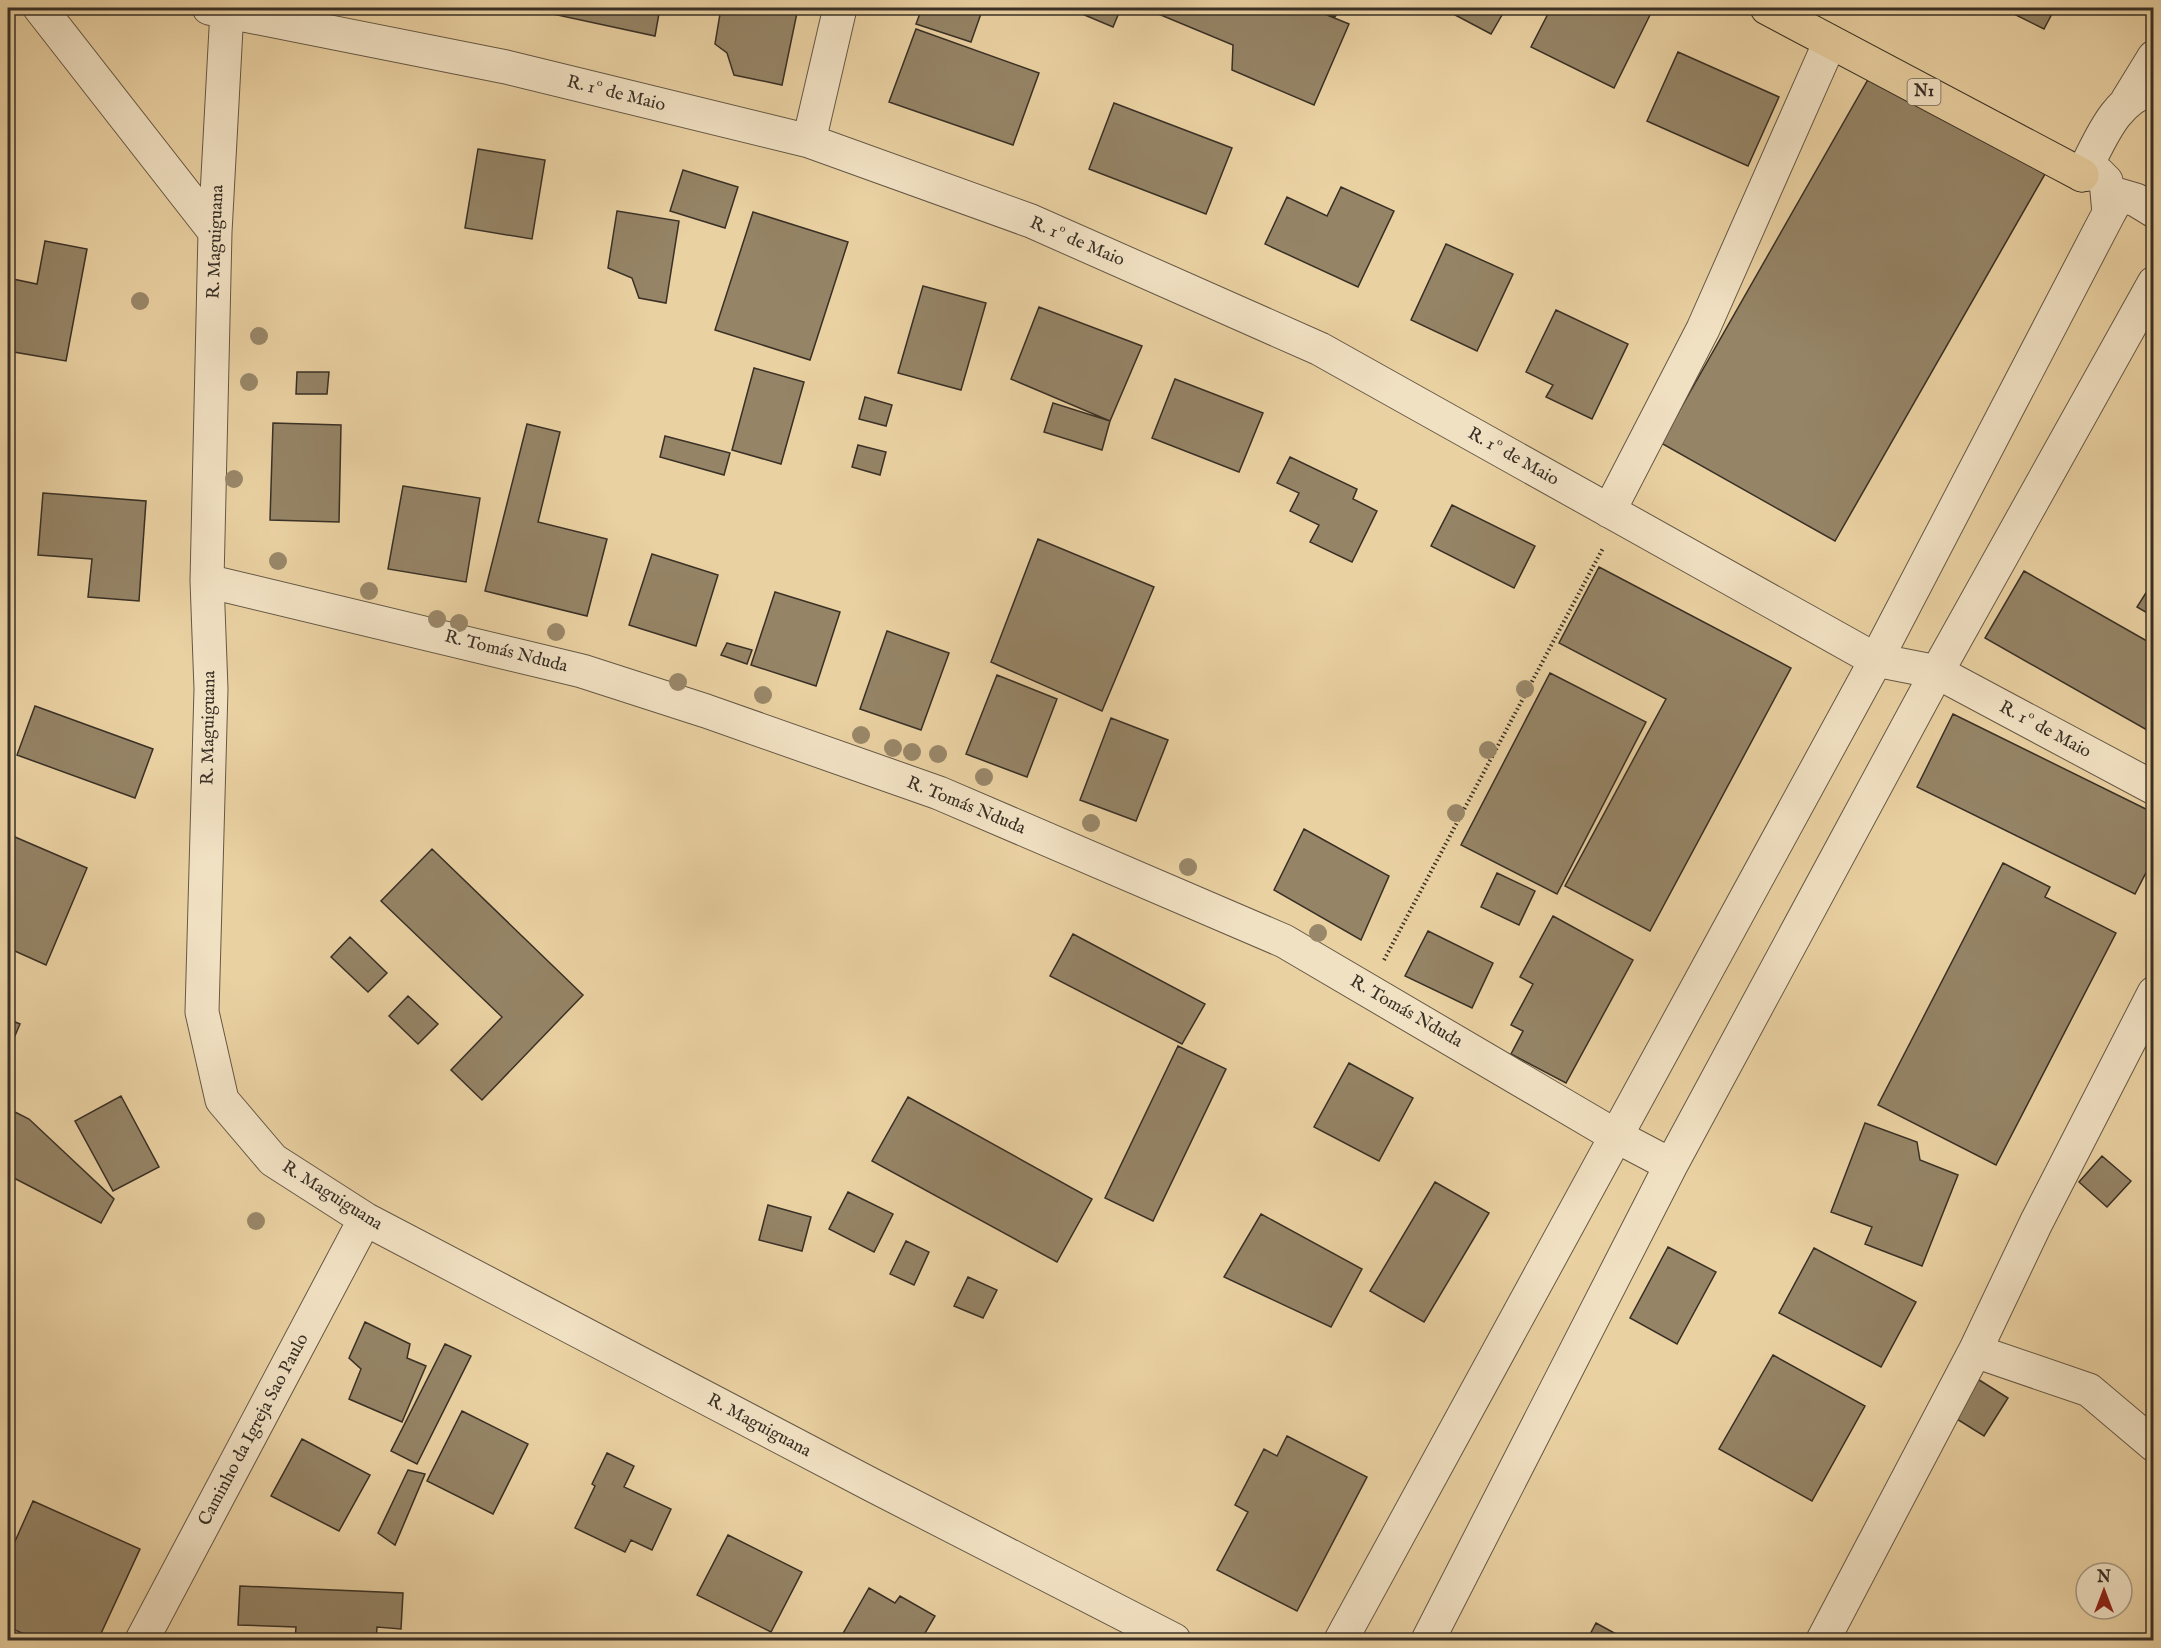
<svg xmlns="http://www.w3.org/2000/svg" width="2161" height="1648" font-family="'IM FELL English',serif">
	<style>
		.building { fill: #958466; stroke: #393026; stroke-width: 1.5 }
		.lines { fill: none; stroke-linecap: round; stroke-linejoin: round }
		.minor-casing { stroke: #655845; stroke-width: 35 }
		.highway-casing { stroke: #393026; stroke-width: 35 }
		.path { stroke: #393026; stroke-width: 4; stroke-dasharray: 1.5 3; stroke-linecap: butt }
		.minor { stroke: #f1e1c3; stroke-width: 33 }
		.highway { stroke: #ead1a2; stroke-width: 33 }
		.tree { fill: #998769 }
		.labels { text-anchor: middle; dominant-baseline: central; stroke-width: 4.5; stroke-linejoin: round; paint-order: stroke }
		.shield { fill: #f1e1c3; stroke: #706555; stroke-width: 1.5 }
		.shield-label { font-size: 16px; font-weight: bold; fill: #393026 }
		.street-label { font-size: 18px; fill: #393026; stroke: #f1e1c3 }
	</style>
	<rect width="100%" height="100%" fill="#ead1a2"/>
	<filter id="stains"><feTurbulence type="fractalNoise" baseFrequency=".00333" numOctaves="4"/><feColorMatrix values="0 0 0 0 .2 0 0 0 0 .09 0 0 0 0 .02 0 0 0 .5 -.17"/></filter>
	<radialGradient id="worn" r=".72"><stop offset=".6" stop-color="#630" stop-opacity="0"/><stop offset="1" stop-color="#630" stop-opacity=".3"/></radialGradient>
	<path class="building" d="M 549,8 L 660,8 L 655,36 L 548,13 Z
		M 721,8 L 798,8 L 782,85 L 734,75 L 727,53 L 715,44 Z
		M 922,8 L 983,8 L 971,42 L 916,24 Z
		M 1068,8 L 1121,8 L 1113,27 Z
		M 1144,8 L 1310,8 L 1349,24 L 1314,105 L 1232,70 L 1233,45 Z
		M 1315,8 L 1340,8 L 1335,17 Z
		M 1442,8 L 1506,8 L 1491,34 Z
		M 1551,8 L 1638,8 L 1651,13 L 1614,88 L 1531,47 Z
		M 2002,8 L 2055,8 L 2044,29 Z
		M 916,29 L 1039,73 L 1013,145 L 889,102 Z
		M 1678,52 L 1779,97 L 1748,166 L 1647,121 Z
		M 1870,76 L 2045,174 L 1835,541 L 1661,443 Z
		M 1114,103 L 1232,148 L 1206,214 L 1089,169 Z
		M 478,149 L 545,160 L 532,239 L 465,228 Z
		M 683,170 L 738,187 L 725,228 L 670,211 Z
		M 1341,187 L 1394,211 L 1358,287 L 1265,244 L 1287,197 L 1327,216 Z
		M 617,211 L 679,221 L 666,303 L 639,298 L 632,278 L 608,268 Z
		M 753,212 L 848,242 L 810,360 L 715,330 Z
		M 45,241 L 87,249 L 66,361 L 8,351 L 8,278 L 37,284 Z
		M 1446,244 L 1513,274 L 1477,351 L 1411,320 Z
		M 923,286 L 986,303 L 961,390 L 898,373 Z
		M 1039,307 L 1142,346 L 1110,421 L 1011,379 Z
		M 1556,310 L 1628,344 L 1592,419 L 1546,397 L 1553,385 L 1526,372 Z
		M 754,368 L 804,382 L 781,464 L 732,450 Z
		M 297,372 L 329,372 L 327,394 L 296,394 Z
		M 1175,379 L 1263,413 L 1239,472 L 1152,438 Z
		M 865,397 L 892,405 L 886,426 L 859,419 Z
		M 1053,403 L 1110,421 L 1102,450 L 1044,432 Z
		M 273,423 L 341,425 L 339,522 L 270,520 Z
		M 527,424 L 560,432 L 538,522 L 607,539 L 587,616 L 485,591 Z
		M 665,436 L 730,453 L 724,475 L 660,457 Z
		M 858,445 L 886,452 L 880,475 L 852,467 Z
		M 1290,457 L 1357,489 L 1353,499 L 1377,511 L 1352,562 L 1310,542 L 1319,525 L 1290,511 L 1299,493 L 1277,483 Z
		M 403,486 L 480,498 L 466,582 L 388,569 Z
		M 43,493 L 146,501 L 139,601 L 88,597 L 92,559 L 38,555 Z
		M 1452,505 L 1535,546 L 1514,588 L 1431,546 Z
		M 1038,539 L 1154,587 L 1102,711 L 991,662 Z
		M 652,554 L 718,575 L 696,646 L 629,625 Z
		M 1599,567 L 1791,668 L 1650,931 L 1565,886 L 1666,699 L 1559,643 Z
		M 2024,571 L 2154,645 L 2154,734 L 1985,638 Z
		M 2154,580 L 2154,617 L 2137,607 Z
		M 775,592 L 840,612 L 816,686 L 751,665 Z
		M 887,631 L 949,653 L 921,730 L 860,709 Z
		M 727,643 L 752,650 L 747,664 L 721,655 Z
		M 1550,673 L 1646,722 L 1557,894 L 1461,845 Z
		M 997,675 L 1057,699 L 1027,777 L 966,754 Z
		M 35,706 L 153,749 L 135,798 L 17,755 Z
		M 1953,714 L 2154,813 L 2154,857 L 2135,894 L 1917,787 Z
		M 1111,718 L 1168,740 L 1136,821 L 1080,800 Z
		M 1304,829 L 1389,876 L 1361,940 L 1274,890 Z
		M 8,834 L 87,868 L 46,965 L 8,948 L 8,941 L 14,924 L 8,921 Z
		M 432,849 L 583,995 L 482,1100 L 451,1070 L 502,1017 L 381,901 Z
		M 2003,863 L 2050,887 L 2045,897 L 2116,933 L 1996,1165 L 1878,1105 Z
		M 1497,873 L 1535,891 L 1519,925 L 1481,907 Z
		M 1553,916 L 1633,960 L 1566,1083 L 1511,1054 L 1523,1031 L 1511,1025 L 1533,984 L 1520,977 Z
		M 1428,931 L 1493,963 L 1472,1008 L 1405,976 Z
		M 1073,934 L 1205,1004 L 1182,1044 L 1050,976 Z
		M 350,937 L 387,973 L 368,992 L 331,957 Z
		M 408,996 L 438,1024 L 418,1044 L 389,1016 Z
		M 8,1019 L 20,1024 L 8,1052 Z
		M 1178,1046 L 1226,1069 L 1153,1221 L 1105,1198 Z
		M 1349,1063 L 1413,1098 L 1379,1161 L 1314,1127 Z
		M 121,1096 L 159,1167 L 113,1191 L 75,1121 Z
		M 908,1097 L 1092,1199 L 1057,1262 L 872,1161 Z
		M 11,1110 L 29,1119 L 114,1199 L 101,1223 L 8,1175 L 8,1116 Z
		M 1865,1123 L 1917,1142 L 1920,1160 L 1958,1175 L 1922,1266 L 1865,1244 L 1872,1227 L 1831,1212 Z
		M 2102,1156 L 2131,1181 L 2107,1207 L 2079,1182 Z
		M 1435,1182 L 1489,1213 L 1424,1322 L 1370,1291 Z
		M 848,1192 L 893,1214 L 874,1252 L 829,1229 Z
		M 768,1205 L 811,1217 L 802,1251 L 759,1240 Z
		M 1261,1214 L 1362,1269 L 1331,1327 L 1224,1277 Z
		M 906,1241 L 929,1252 L 914,1285 L 890,1274 Z
		M 1668,1247 L 1716,1272 L 1677,1344 L 1630,1318 Z
		M 1814,1248 L 1916,1302 L 1881,1367 L 1779,1313 Z
		M 968,1277 L 997,1290 L 983,1318 L 954,1306 Z
		M 365,1322 L 410,1344 L 407,1358 L 426,1366 L 402,1422 L 349,1399 L 361,1369 L 349,1358 Z
		M 445,1344 L 471,1356 L 417,1464 L 391,1451 Z
		M 1773,1355 L 1865,1406 L 1812,1501 L 1719,1449 Z
		M 1976,1378 L 2008,1398 L 1984,1436 L 1952,1416 Z
		M 462,1411 L 528,1444 L 493,1514 L 427,1481 Z
		M 1287,1436 L 1367,1477 L 1297,1611 L 1217,1570 L 1248,1512 L 1235,1505 L 1264,1449 L 1277,1456 Z
		M 302,1439 L 370,1475 L 339,1531 L 271,1496 Z
		M 607,1453 L 634,1466 L 624,1487 L 671,1509 L 652,1550 L 631,1540 L 625,1552 L 575,1528 L 595,1486 L 592,1484 Z
		M 408,1470 L 425,1474 L 395,1545 L 378,1533 Z
		M 33,1501 L 140,1549 L 98,1640 L 38,1640 L 8,1627 L 8,1557 Z
		M 728,1535 L 802,1572 L 771,1632 L 697,1595 Z
		M 240,1586 L 403,1593 L 401,1629 L 377,1627 L 376,1640 L 295,1640 L 296,1627 L 238,1625 Z
		M 869,1588 L 895,1603 L 900,1596 L 935,1616 L 921,1640 L 847,1640 L 841,1637 Z
		M 1596,1623 L 1627,1640 L 1587,1640 Z"/>
	<g class="lines">
		<defs>
			<path id="minor" d="M 40,8 L 215,232
				M 209,8 L 506,67 L 809,141 L 1031,221 L 1320,349 L 1876,660 L 1937,672 L 2154,788
				M 227,10 L 215,232 L 207,581 L 211,689 L 202,1012 L 222,1100 L 273,1160 L 365,1219 L 872,1485 L 1174,1640
				M 2154,89 C 2114,97 2099,144 2082,175 L 2098,173 L 2106,181 L 2109,213 L 2119,195 L 2136,200 L 2154,211
				M 2127,101 L 2154,57
				M 809,141 L 840,8
				M 1609,511 L 1703,329 L 1830,42
				M 207,581 L 582,671 L 706,711 L 939,793 L 1284,941 L 1616,1136 L 1671,1165
				M 1975,1351 L 2089,1390 L 2154,1445
				M 142,1640 L 365,1219
				M 1341,1640 L 1876,660 L 2109,213
				M 1428,1640 L 1671,1165 L 1937,672 L 2154,283
				M 1823,1640 L 1975,1351 L 2036,1223 L 2154,993"/>
			<path id="highway" d="M 1767,8 L 2082,175"/>
		</defs>
		<use href="#minor" class="minor-casing"/>
		<use href="#highway" class="highway-casing"/>
		<path class="path" d="M 1384,960 L 1603,548"/>
		<use href="#minor" class="minor"/>
		<use href="#highway" class="highway"/>
	</g>
	<g class="tree">
		<circle cx="140" cy="301" r="9"/>
		<circle cx="259" cy="336" r="9"/>
		<circle cx="249" cy="382" r="9"/>
		<circle cx="234" cy="479" r="9"/>
		<circle cx="278" cy="561" r="9"/>
		<circle cx="369" cy="591" r="9"/>
		<circle cx="437" cy="619" r="9"/>
		<circle cx="459" cy="623" r="9"/>
		<circle cx="556" cy="632" r="9"/>
		<circle cx="678" cy="682" r="9"/>
		<circle cx="1525" cy="689" r="9"/>
		<circle cx="763" cy="695" r="9"/>
		<circle cx="861" cy="735" r="9"/>
		<circle cx="893" cy="748" r="9"/>
		<circle cx="1488" cy="750" r="9"/>
		<circle cx="912" cy="752" r="9"/>
		<circle cx="938" cy="754" r="9"/>
		<circle cx="984" cy="777" r="9"/>
		<circle cx="1456" cy="813" r="9"/>
		<circle cx="1091" cy="823" r="9"/>
		<circle cx="1188" cy="867" r="9"/>
		<circle cx="1318" cy="933" r="9"/>
		<circle cx="256" cy="1221" r="9"/>
	</g>
	<g class="labels">
		<rect class="shield" x="1907.5" y="79" width="33" height="26" rx="4.5"/>
		<g class="shield-label">
			<text x="1924" y="92">N1</text>
		</g>
		<g class="street-label">
			<text transform="translate(616 94) rotate(14)">R. 1º de Maio</text>
			<text transform="translate(216 242) rotate(-88)">R. Maguiguana</text>
			<text transform="translate(1077 242) rotate(23)">R. 1º de Maio</text>
			<text transform="translate(1513 457) rotate(29)">R. 1º de Maio</text>
			<text transform="translate(506 652) rotate(14)">R. Tomás Nduda</text>
			<text transform="translate(209 728) rotate(-89)">R. Maguiguana</text>
			<text transform="translate(2045 730) rotate(28)">R. 1º de Maio</text>
			<text transform="translate(966 806) rotate(22)">R. Tomás Nduda</text>
			<text transform="translate(1406 1012) rotate(30)">R. Tomás Nduda</text>
			<text transform="translate(332 1196) rotate(32)">R. Maguiguana</text>
			<text transform="translate(759 1426) rotate(28)">R. Maguiguana</text>
			<text transform="translate(254 1430) rotate(-62)">Caminho da Igreja Sao Paulo</text>
		</g>
	</g>
	<rect width="2161" height="1648" fill="none" stroke="#ead1a2" stroke-width="30"/>
	<rect x="9" y="9" width="2143" height="1630" fill="none" stroke="#393026" stroke-width="3"/>
	<rect x="15" y="15" width="2131" height="1618" fill="none" stroke="#393026" stroke-width="1.5"/>
	<g transform="translate(2104 1591)"><circle r="28" fill="#f1e1c3" stroke="#a79a84" stroke-width="1.5"/>
	<path d="M0-4.5L10 22L0 15L-10 22Z" fill="#8f2418"/>
	<text y="-9" font-size="16" font-weight="bold" text-anchor="middle" fill="#393026">N</text>
	</g>
	<rect width="100%" height="100%" filter="url(#stains)"/>
	<rect width="100%" height="100%" fill="url(#worn)"/>
</svg>
